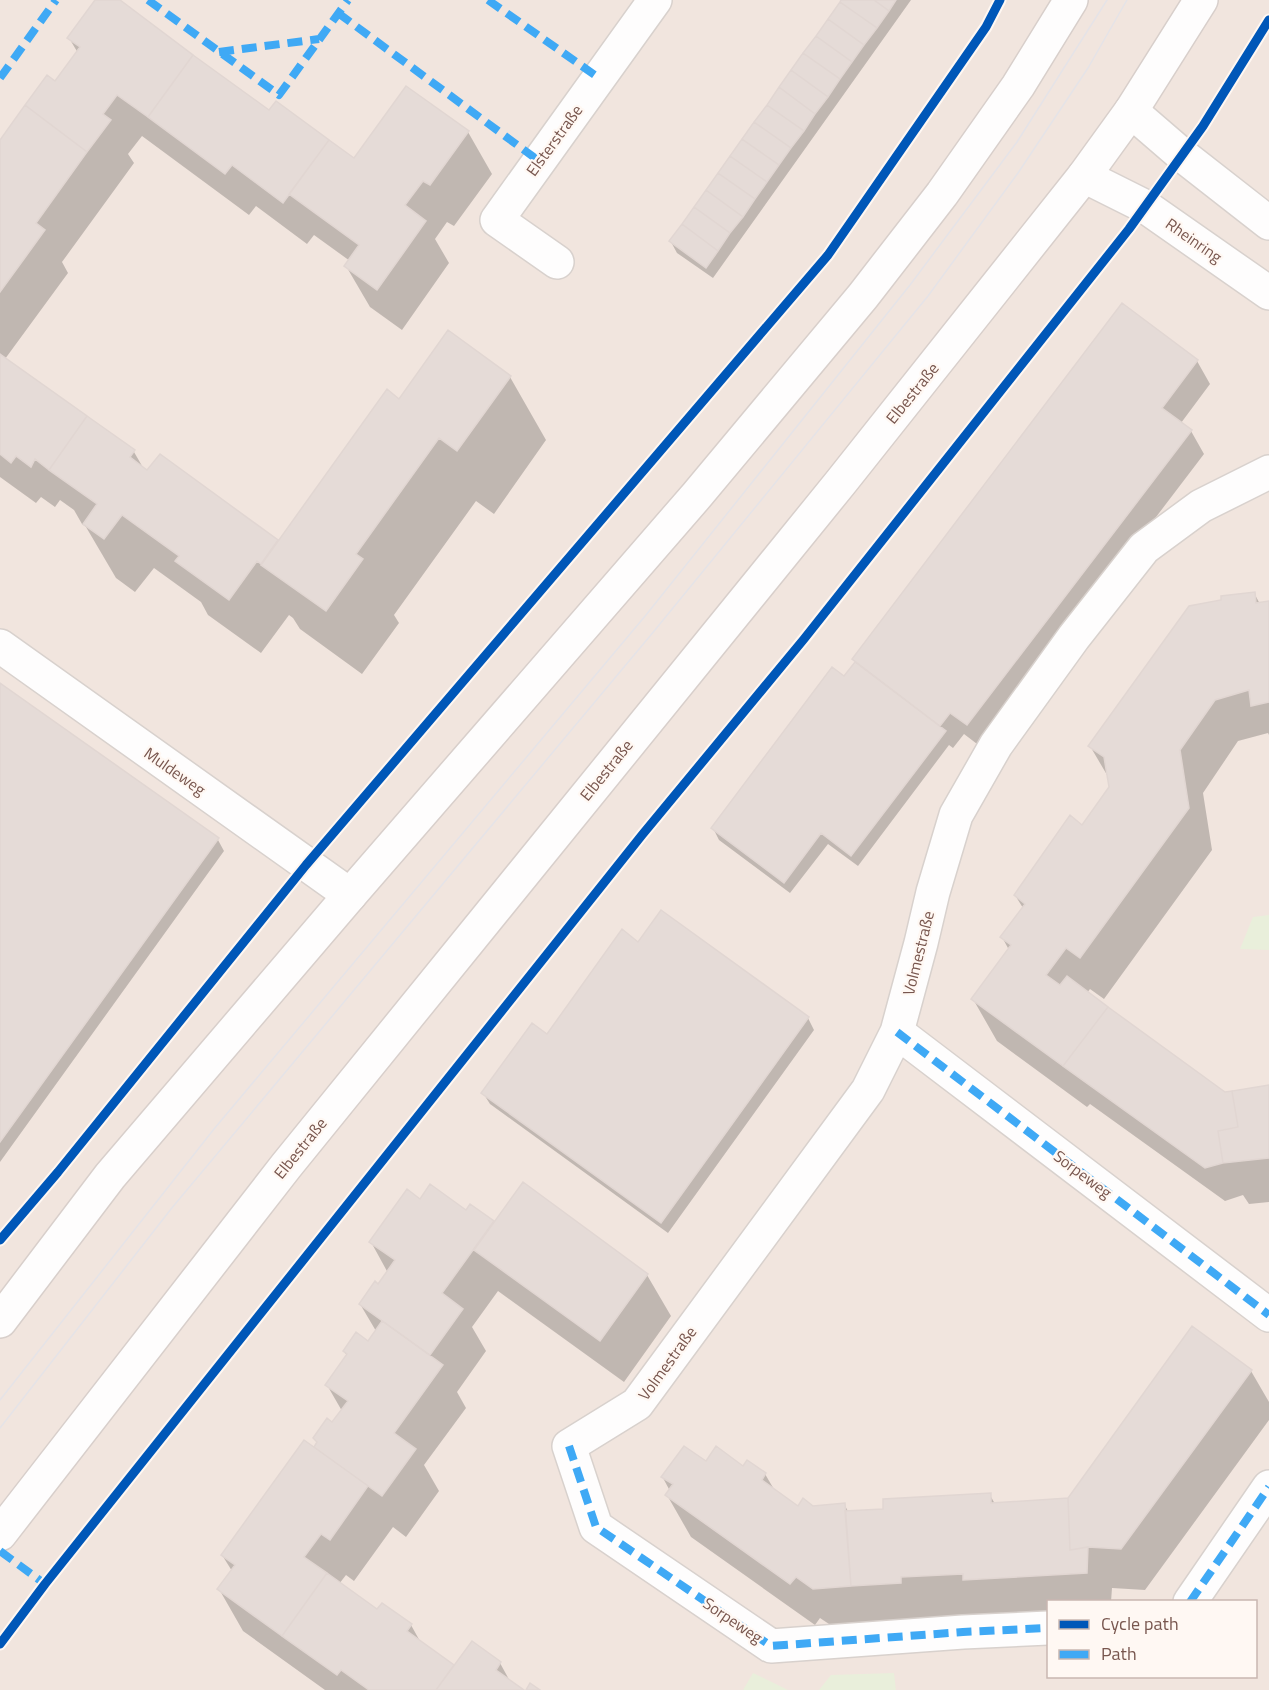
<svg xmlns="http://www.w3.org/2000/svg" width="1269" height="1690" font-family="'Titillium Web',sans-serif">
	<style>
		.residential { fill: #f1e5de; fill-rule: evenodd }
		.green { fill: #e9efdb }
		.shadow { fill: #0003 }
		.building { fill: #e5dbd7; stroke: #e1d6d2; stroke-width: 1.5 }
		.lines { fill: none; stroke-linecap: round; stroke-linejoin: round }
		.street-casing { stroke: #d8d1cd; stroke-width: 36 }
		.secondary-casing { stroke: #d8cfcb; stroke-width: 36 }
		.street { stroke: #fefdfd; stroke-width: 33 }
		.secondary { stroke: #fefdfd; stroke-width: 33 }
		.tram { stroke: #e5e3e7; stroke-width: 1.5 }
		.quiet { stroke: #3fa9f5; stroke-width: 8; stroke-dasharray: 15 8; stroke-linecap: butt }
		.cycleway-casing { stroke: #fff8f3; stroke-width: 13 }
		.cycleway { stroke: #0057b8; stroke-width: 9 }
		.labels { text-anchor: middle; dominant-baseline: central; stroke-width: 4.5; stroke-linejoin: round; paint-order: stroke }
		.street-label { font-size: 16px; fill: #78564e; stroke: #fff8f3 }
	</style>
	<rect width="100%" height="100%" fill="#f8f4f0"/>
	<path class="residential" d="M 0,0 L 1269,0 L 1269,1690 L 0,1690 ZM 1048,1602 L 1256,1602 L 1256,1676 L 1048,1676 Z"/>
	<path class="green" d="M 1269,915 L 1269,950 L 1240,949 L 1253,917 Z
		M 753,1673 L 788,1690 L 743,1690 Z
		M 894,1673 L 896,1690 L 819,1690 L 831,1675 Z"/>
	<path class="shadow" d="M 97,0 L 118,0 L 270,112 L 354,160 L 468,132 L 492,174 L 454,226 L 447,222 L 435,239 L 449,263 L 402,330 L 370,307 L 346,266 L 350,261 L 314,235 L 307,244 L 256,206 L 249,215 L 142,136 L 128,154 L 134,163 L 62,262 L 68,273 L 5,359 L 134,452 L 145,471 L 277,541 L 278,543 L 400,401 L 510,377 L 546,440 L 494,514 L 476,501 L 394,615 L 399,623 L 362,674 L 300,629 L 293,618 L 289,615 L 261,653 L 208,615 L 201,602 L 154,568 L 135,592 L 116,578 L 86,527 L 82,524 L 74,510 L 60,500 L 55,507 L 41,497 L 36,503 L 0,477 L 0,142 L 56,83 L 78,53 L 69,38 Z
		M 843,0 L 911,0 L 713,278 L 677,253 L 671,242 Z
		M 1197,361 L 1210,384 L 1181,423 L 1191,431 L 1204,454 L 981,747 L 964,734 L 953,748 L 949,745 L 858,866 L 828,844 L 790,893 L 719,840 L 713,828 L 845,678 L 856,663 L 854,660 Z
		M 1254,593 L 1260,604 L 1269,603 L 1269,735 L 1268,733 L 1238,741 L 1203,793 L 1212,850 L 1104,999 L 1090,989 L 1087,993 L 1225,1093 L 1269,1087 L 1269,1202 L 1249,1204 L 1243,1195 L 1225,1201 L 1090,1104 L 1087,1107 L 997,1041 L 973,999 L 1009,950 L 1002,937 L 1023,908 L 1015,895 L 1082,827 L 1111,788 L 1110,780 L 1090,746 Z
		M 0,685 L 218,840 L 224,851 L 0,1162 Z
		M 639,944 L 808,1018 L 814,1030 L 668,1233 L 490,1104 L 483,1093 L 547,1036 Z
		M 421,1201 L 466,1212 L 471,1206 L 495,1223 L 647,1275 L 671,1316 L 624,1382 L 498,1291 L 472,1327 L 486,1351 L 457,1392 L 466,1408 L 424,1465 L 439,1491 L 406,1537 L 393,1527 L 354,1581 L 346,1575 L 339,1584 L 377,1612 L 411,1625 L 421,1643 L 454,1667 L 500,1663 L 511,1683 L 521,1690 L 325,1690 L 243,1631 L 219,1589 L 232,1571 L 222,1555 L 315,1449 L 318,1444 L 315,1439 L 333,1424 L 342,1411 L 327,1385 L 347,1356 L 344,1351 L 368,1343 L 376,1331 L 360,1304 L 379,1286 L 388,1273 L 371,1242 Z
		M 1251,1371 L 1269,1402 L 1269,1420 L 1145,1590 L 1112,1588 L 1111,1602 L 1048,1602 L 1048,1618 L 838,1630 L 820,1618 L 815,1625 L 691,1537 L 667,1495 L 670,1491 L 663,1478 L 706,1463 L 743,1468 L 765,1474 L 775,1491 L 799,1508 L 844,1504 L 849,1513 L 885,1510 L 990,1495 L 995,1504 L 1068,1499 Z"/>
	<path class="building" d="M 95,0 L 120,0 L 193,55 L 148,117 L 117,95 L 103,114 L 111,120 L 87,152 L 25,105 L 47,75 L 55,81 L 80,47 L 67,38 Z
		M 841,0 L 874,0 L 889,11 L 877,28 L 840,2 Z
		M 874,0 L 896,0 L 889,11 Z
		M 840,2 L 877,28 L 864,45 L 828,19 Z
		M 828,19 L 864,45 L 852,62 L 816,36 Z
		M 816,36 L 852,62 L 840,79 L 803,53 Z
		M 803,53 L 840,79 L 828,97 L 791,70 Z
		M 193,55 L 269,110 L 276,101 L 329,140 L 283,203 L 232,165 L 225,174 L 148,117 Z
		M 791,70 L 828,97 L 815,114 L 779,87 Z
		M 406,86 L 469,131 L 430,185 L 423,181 L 405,205 L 426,221 L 377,290 L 344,266 L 359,245 L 289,194 L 329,140 L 354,158 Z
		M 779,87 L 815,114 L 804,131 L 767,105 Z
		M 25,105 L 87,152 L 36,223 L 45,230 L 0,292 L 0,140 Z
		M 767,105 L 804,131 L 791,148 L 754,122 Z
		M 754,122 L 791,148 L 779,165 L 742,139 Z
		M 742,139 L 779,165 L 767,182 L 730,156 Z
		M 730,156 L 767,182 L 755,199 L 718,173 Z
		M 718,173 L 755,199 L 743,217 L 706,190 Z
		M 706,190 L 743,217 L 730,233 L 694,207 Z
		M 694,207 L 730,233 L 718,251 L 682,224 Z
		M 682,224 L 718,251 L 706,268 L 669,241 Z
		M 1122,303 L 1198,360 L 1162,408 L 1192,430 L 967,725 L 950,713 L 940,726 L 852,659 Z
		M 448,330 L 511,376 L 457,451 L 439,438 L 356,554 L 363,559 L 326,611 L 261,565 L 387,389 L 399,399 Z
		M 0,354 L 87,416 L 49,470 L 35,459 L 31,467 L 16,456 L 11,463 L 0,454 Z
		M 87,416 L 135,450 L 130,457 L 147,470 L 160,454 L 278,540 L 261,564 L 257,561 L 229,600 L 175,561 L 179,556 L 122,515 L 104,539 L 83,524 L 97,504 L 49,470 Z
		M 1255,592 L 1256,603 L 1269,601 L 1269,702 L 1251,706 L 1249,690 L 1215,700 L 1180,750 L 1189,808 L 1080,958 L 1066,948 L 1046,975 L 1060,985 L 1067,976 L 1108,1007 L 1063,1066 L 971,999 L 1011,945 L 1000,937 L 1025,904 L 1014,895 L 1070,815 L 1082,825 L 1109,787 L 1104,757 L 1088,746 L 1189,606 L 1221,600 L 1221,596 Z
		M 855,662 L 946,731 L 851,856 L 821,833 L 784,883 L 711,828 L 832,667 L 844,676 Z
		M 0,683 L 219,838 L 0,1142 Z
		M 661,910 L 809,1017 L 661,1223 L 481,1093 L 532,1023 L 547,1034 L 622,929 L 638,942 Z
		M 1108,1007 L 1225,1092 L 1232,1091 L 1238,1127 L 1218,1131 L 1223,1163 L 1205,1168 L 1063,1066 Z
		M 1269,1085 L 1269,1158 L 1223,1163 L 1218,1131 L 1238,1127 L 1232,1091 Z
		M 523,1182 L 648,1274 L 600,1341 L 474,1250 Z
		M 430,1184 L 466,1210 L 470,1204 L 494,1221 L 442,1293 L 463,1309 L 430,1355 L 359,1304 L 375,1281 L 378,1284 L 395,1260 L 369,1242 L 407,1189 L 420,1199 Z
		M 382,1321 L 443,1365 L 394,1433 L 416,1449 L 382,1496 L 314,1447 L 317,1442 L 313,1438 L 327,1418 L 332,1422 L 348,1401 L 325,1385 L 347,1354 L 343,1351 L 356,1332 L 368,1341 Z
		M 1192,1326 L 1252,1370 L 1121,1549 L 1088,1547 L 1070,1550 L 1068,1498 Z
		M 304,1440 L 368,1486 L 330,1540 L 321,1534 L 304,1557 L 327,1573 L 282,1636 L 217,1589 L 235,1565 L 221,1555 Z
		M 684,1446 L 706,1461 L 716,1446 L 743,1466 L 747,1460 L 766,1473 L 762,1480 L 798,1506 L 803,1498 L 813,1506 L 845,1503 L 851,1586 L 813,1589 L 796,1577 L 790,1584 L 665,1495 L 673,1484 L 661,1477 Z
		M 991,1493 L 991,1503 L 1068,1498 L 1070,1550 L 1088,1547 L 1087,1573 L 963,1580 L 963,1574 L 901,1577 L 901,1583 L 851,1586 L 845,1511 L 883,1509 L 883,1499 Z
		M 327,1573 L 377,1609 L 382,1603 L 412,1624 L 407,1631 L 454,1665 L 436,1690 L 369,1690 L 341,1670 L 337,1675 L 282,1636 Z
		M 472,1641 L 501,1662 L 496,1670 L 524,1690 L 436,1690 Z
		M 530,1683 L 540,1690 L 526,1690 Z"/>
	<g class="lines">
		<defs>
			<path id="street" d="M 1131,111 L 1182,155 L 1269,223
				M 1084,176 L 1146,207 L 1269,293
				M 557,262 L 497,220 L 655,0
				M 0,646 L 350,895
				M 897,1032 L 1269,1315
				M 1190,1602 L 1269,1487
				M 1048,1628 L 963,1632 L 771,1646 L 596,1527 L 569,1446 L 637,1404 L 868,1090 L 897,1032 L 921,943 L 933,892 L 956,815 L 996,745 L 1074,637 L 1144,548 L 1201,506 L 1269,472"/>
			<path id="secondary" d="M 0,1321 L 110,1176 L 350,895 L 697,495 L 863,296 L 942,194 L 1018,86 L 1071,0
				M 0,1534 L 286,1166 L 841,482 L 1084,176 L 1131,111 L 1201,0"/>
		</defs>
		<use href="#street" class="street-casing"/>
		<use href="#secondary" class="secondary-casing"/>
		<use href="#street" class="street"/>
		<use href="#secondary" class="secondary"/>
		<path class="tram" d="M 0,1400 L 214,1129 L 646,615 L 910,285 L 1017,142 L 1107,0
			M 0,1428 L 171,1209 L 655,630 L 928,296 L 1018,173 L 1088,68 L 1127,0"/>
		<path class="quiet" d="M 148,0 L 279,95 L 348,0
			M 488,0 L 599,78
			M 338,13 L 539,161
			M 219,52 L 319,39
			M 0,78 L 56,0
			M 897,1032 L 1269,1315
			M 569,1446 L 596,1527 L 771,1646 L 963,1632 L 1048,1628
			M 0,1551 L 45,1584
			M 1190,1602 L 1269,1487"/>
		<defs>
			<path id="cycleway" d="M 0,1240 L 58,1172 L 306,865 L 828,255 L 986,27 L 1000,0
				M 0,1644 L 45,1584 L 642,835 L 804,639 L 1129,229 L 1203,126 L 1269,20"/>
		</defs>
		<use href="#cycleway" class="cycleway-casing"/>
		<use href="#cycleway" class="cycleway"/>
	</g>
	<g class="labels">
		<g class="street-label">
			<text transform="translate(554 140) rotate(-54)">Elsterstraße</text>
			<text transform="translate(1194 240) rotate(35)">Rheinring</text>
			<text transform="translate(912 393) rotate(-51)">Elbestraße</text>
			<text transform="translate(606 770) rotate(-51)">Elbestraße</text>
			<text transform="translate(175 771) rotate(35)">Muldeweg</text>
			<text transform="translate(918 953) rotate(-76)">Volmestraße</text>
			<text transform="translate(300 1148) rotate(-51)">Elbestraße</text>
			<text transform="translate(1083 1174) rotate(37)">Sorpeweg</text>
			<text transform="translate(667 1363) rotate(-54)">Volmestraße</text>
			<text transform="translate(733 1620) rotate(34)">Sorpeweg</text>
		</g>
	</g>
	<rect x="1047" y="1600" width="210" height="78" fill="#fff8f3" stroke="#c9b7b1" stroke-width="1.5"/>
	<rect x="1059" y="1620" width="30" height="9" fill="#0057b8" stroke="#c9b7b1" stroke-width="1.5"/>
	<text x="1101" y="1630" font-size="18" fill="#78564e">Cycle path</text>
	<rect x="1059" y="1650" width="30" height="9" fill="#3fa9f5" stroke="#c9b7b1" stroke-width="1.5"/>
	<text x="1101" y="1660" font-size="18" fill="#78564e">Path</text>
</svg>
